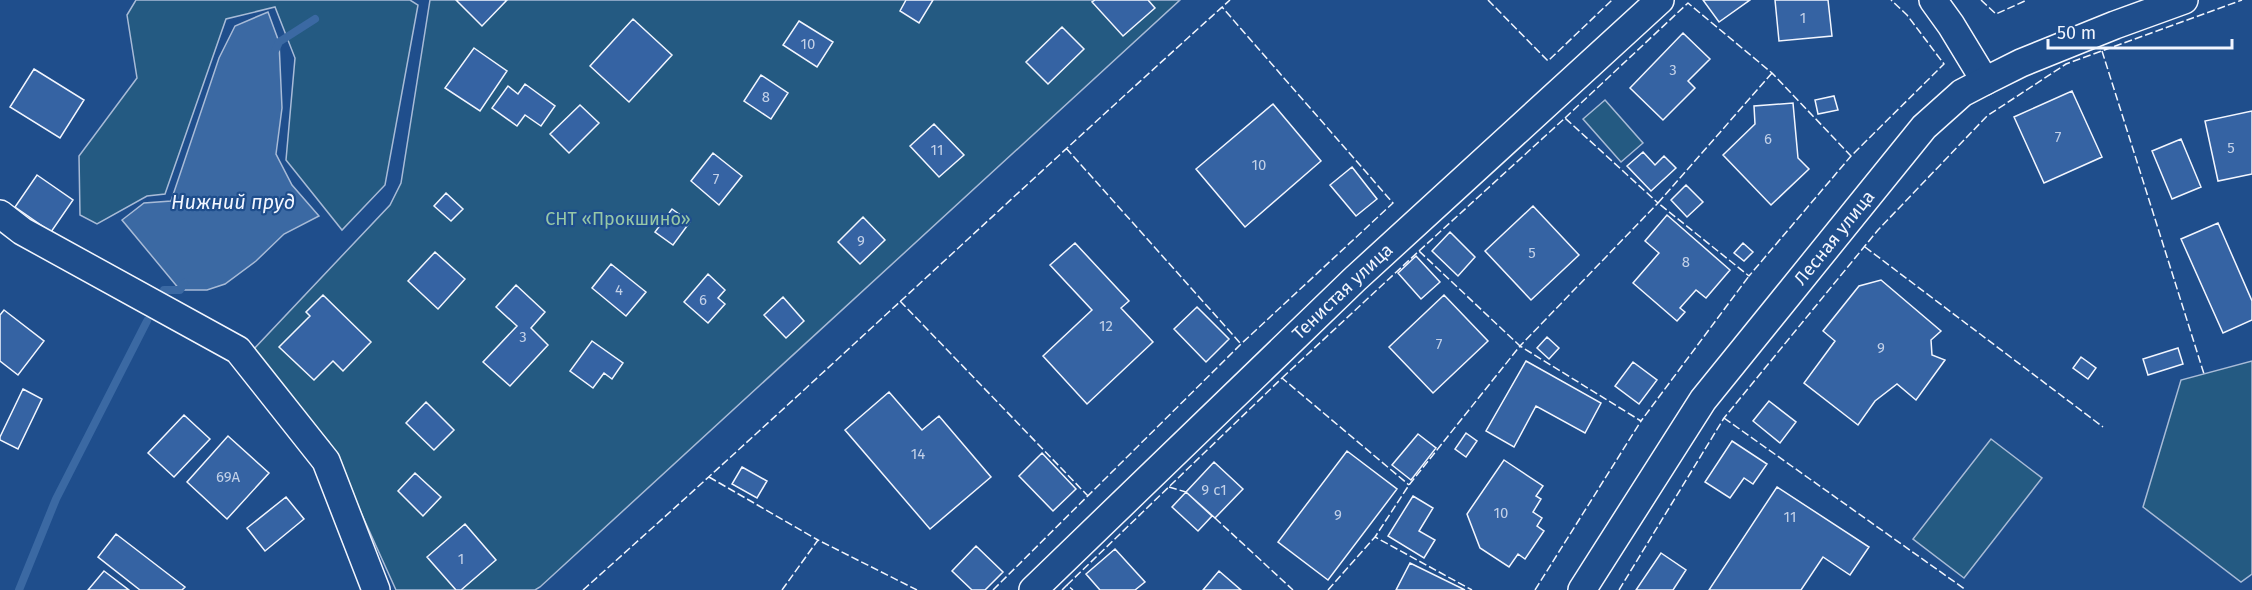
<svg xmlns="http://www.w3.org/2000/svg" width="2252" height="590" font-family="'Fira Sans',sans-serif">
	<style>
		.green { fill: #245a82; stroke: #a8bbd7; stroke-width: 1.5 }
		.water { fill: #3b69a3; stroke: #a8bbd7; stroke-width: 1.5 }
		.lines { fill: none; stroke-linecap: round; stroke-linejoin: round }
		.stream { stroke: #3b69a3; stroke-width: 8 }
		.building { fill: #3563a3; stroke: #f2f6ff; stroke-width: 1.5 }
		.minor-casing { stroke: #f2f6ff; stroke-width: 30 }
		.minor { stroke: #1f4e8c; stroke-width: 27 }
		.fence { stroke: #f2f6ff; stroke-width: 1.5; stroke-dasharray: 8 3; stroke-linecap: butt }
		.labels { text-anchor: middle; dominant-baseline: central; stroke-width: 4.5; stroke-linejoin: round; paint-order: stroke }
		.number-label { font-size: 15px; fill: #c3d1e8 }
		.park-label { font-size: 18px; fill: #97c8a6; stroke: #1f4e8c }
		.street-label { font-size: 18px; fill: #f2f6ff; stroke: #1f4e8c }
		.water-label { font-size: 20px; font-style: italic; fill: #f2f6ff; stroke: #1f4e8c }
	</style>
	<rect width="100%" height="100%" fill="#1f4e8c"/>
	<path class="green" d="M 136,0 L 410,0 L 418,5 L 385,185 L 342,230 L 286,160 L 295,58 L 275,7 L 226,19 L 165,194 L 147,196 L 97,224 L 80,215 L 79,156 L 137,78 L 127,15 Z
		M 430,0 L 1180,0 L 540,587 L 535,590 L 396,590 L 329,442 L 251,352 L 390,205 L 401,183 Z
		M 1605,100 L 1643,143 L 1621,162 L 1583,119 Z
		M 2252,361 L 2252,574 L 2241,582 L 2143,507 L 2181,380 Z
		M 1991,439 L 2042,478 L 1964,578 L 1913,539 Z"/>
	<path class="water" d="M 268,12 L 279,42 L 282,108 L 276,154 L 292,185 L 319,216 L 284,234 L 256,261 L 225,284 L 207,290 L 180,290 L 122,220 L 144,203 L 171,201 L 219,58 L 235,26 Z"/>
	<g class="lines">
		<path class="stream" d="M 276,49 L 279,42 L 315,19
			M 164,290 L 180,290 L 184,283
			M 19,590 L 56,499 L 147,321"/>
	</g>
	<path class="building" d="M 456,0 L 507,0 L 482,26 Z
		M 906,0 L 933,0 L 919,23 L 900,11 Z
		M 1095,0 L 1148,0 L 1155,8 L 1123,36 L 1092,2 Z
		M 1703,0 L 1750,0 L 1719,22 Z
		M 1775,0 L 1828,0 L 1832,36 L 1779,41 Z
		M 633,19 L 672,55 L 629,102 L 590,66 Z
		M 799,21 L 833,42 L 817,67 L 783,45 Z
		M 1062,27 L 1084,49 L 1048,84 L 1026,62 Z
		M 1683,33 L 1710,59 L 1688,81 L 1695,88 L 1663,120 L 1630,88 Z
		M 474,48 L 507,71 L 480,111 L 445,88 Z
		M 34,69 L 84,100 L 60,138 L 10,107 Z
		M 761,75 L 788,93 L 771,119 L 744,101 Z
		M 525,84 L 555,106 L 541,126 L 525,115 L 517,126 L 492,108 L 508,86 L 518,94 Z
		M 2072,91 L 2102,157 L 2044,183 L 2014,117 Z
		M 1834,96 L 1838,110 L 1818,114 L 1815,100 Z
		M 1793,103 L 1798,158 L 1809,169 L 1771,205 L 1723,155 L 1755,124 L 1754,106 Z
		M 1273,104 L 1321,161 L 1245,227 L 1196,169 Z
		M 580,105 L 599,123 L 569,153 L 550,134 Z
		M 2252,111 L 2252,174 L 2218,181 L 2205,121 Z
		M 934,124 L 964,155 L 939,177 L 910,146 Z
		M 2181,139 L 2201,187 L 2172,199 L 2152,151 Z
		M 1643,152 L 1655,165 L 1664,156 L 1676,168 L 1651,191 L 1627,166 Z
		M 713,153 L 742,176 L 719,205 L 691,181 Z
		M 1352,167 L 1377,199 L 1356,216 L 1330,185 Z
		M 37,175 L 73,200 L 51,232 L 15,207 Z
		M 1686,185 L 1703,202 L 1687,217 L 1671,200 Z
		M 446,193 L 463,209 L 451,221 L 434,206 Z
		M 1533,206 L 1579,255 L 1531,300 L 1485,251 Z
		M 672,209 L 690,222 L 673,245 L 655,232 Z
		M 1667,215 L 1730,270 L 1706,298 L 1696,290 L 1680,308 L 1685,312 L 1677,321 L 1633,283 L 1659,253 L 1645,241 Z
		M 863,217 L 885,240 L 860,264 L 838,242 Z
		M 2218,223 L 2252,301 L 2252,320 L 2223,333 L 2181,239 Z
		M 1450,232 L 1475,257 L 1458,276 L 1432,251 Z
		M 1075,243 L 1129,301 L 1121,308 L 1153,342 L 1087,404 L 1043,356 L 1092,310 L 1050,265 Z
		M 1743,243 L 1753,252 L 1744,261 L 1734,253 Z
		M 435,252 L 465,279 L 438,309 L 408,281 Z
		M 1416,256 L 1440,282 L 1421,299 L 1398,273 Z
		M 611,264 L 646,292 L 626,316 L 592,288 Z
		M 708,274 L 725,290 L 718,298 L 725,304 L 708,323 L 684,302 Z
		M 1881,280 L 1941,331 L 1931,340 L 1932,355 L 1945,360 L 1916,400 L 1897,384 L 1875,401 L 1858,425 L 1804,383 L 1835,341 L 1823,331 L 1859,286 Z
		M 516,285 L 545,312 L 531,328 L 548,345 L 510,386 L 483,362 L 517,326 L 496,307 Z
		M 323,295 L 371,342 L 343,371 L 333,361 L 314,380 L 279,347 L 310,316 L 306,312 Z
		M 1444,295 L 1488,341 L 1433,393 L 1389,347 Z
		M 783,297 L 804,321 L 786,338 L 764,315 Z
		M 1197,307 L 1229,339 L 1206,362 L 1174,329 Z
		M 4,310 L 44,341 L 18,375 L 0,361 L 0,315 Z
		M 1547,337 L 1559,348 L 1549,359 L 1537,348 Z
		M 592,341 L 623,363 L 612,379 L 604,373 L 593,388 L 570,371 Z
		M 2178,348 L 2183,364 L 2148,375 L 2143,359 Z
		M 2081,357 L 2096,368 L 2088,379 L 2073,368 Z
		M 1526,361 L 1601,403 L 1585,433 L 1536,406 L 1514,447 L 1486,431 Z
		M 1633,362 L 1657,380 L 1639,404 L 1615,386 Z
		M 23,389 L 42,399 L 18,449 L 0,440 L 0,437 Z
		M 889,392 L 922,430 L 939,416 L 991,477 L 930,529 L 845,430 Z
		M 1769,401 L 1796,422 L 1780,443 L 1753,421 Z
		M 426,402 L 454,430 L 434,450 L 406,423 Z
		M 184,415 L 210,439 L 174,477 L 148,453 Z
		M 1466,433 L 1477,441 L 1466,457 L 1455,449 Z
		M 1418,434 L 1436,448 L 1411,480 L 1392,465 Z
		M 228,436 L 269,473 L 227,519 L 187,482 Z
		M 1732,441 L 1767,464 L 1753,484 L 1744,478 L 1730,498 L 1705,482 Z
		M 1347,451 L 1397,489 L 1328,580 L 1278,542 Z
		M 1042,453 L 1076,489 L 1053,511 L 1019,476 Z
		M 1504,460 L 1543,486 L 1536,496 L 1541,499 L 1533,512 L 1542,518 L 1537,526 L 1544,531 L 1525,559 L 1518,554 L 1509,567 L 1480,548 L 1467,514 Z
		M 1214,462 L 1243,489 L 1215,518 L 1186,492 Z
		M 742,467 L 767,481 L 757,498 L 732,484 Z
		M 415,473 L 441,497 L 423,516 L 398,491 Z
		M 1777,487 L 1869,547 L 1850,575 L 1823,557 L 1801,590 L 1709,590 Z
		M 1186,492 L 1212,516 L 1198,531 L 1172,507 Z
		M 1413,496 L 1433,508 L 1419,531 L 1435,540 L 1424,558 L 1388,536 Z
		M 286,497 L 304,519 L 265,551 L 247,528 Z
		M 465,524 L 496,560 L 461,590 L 456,590 L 427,557 Z
		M 116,534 L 185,587 L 182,590 L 140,590 L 98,557 Z
		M 976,546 L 1003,572 L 985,590 L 972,590 L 952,571 Z
		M 1115,549 L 1145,582 L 1135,590 L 1100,590 L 1086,574 Z
		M 1661,553 L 1686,570 L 1673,590 L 1636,590 Z
		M 1410,563 L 1465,590 L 1396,590 Z
		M 104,571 L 129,590 L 88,590 Z
		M 1219,571 L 1241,590 L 1203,590 Z"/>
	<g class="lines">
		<defs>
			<g id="minor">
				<path d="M 1933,0 L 1951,25 L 1985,81"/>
				<path d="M 0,214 L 22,231 L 238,350 L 326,461 L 376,590"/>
				<path id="s1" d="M 1033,590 L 1355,279 L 1660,0"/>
				<path id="s2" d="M 1582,590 L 1703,400 L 1924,127 L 1962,93 L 1985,81 L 2021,63 L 2115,25 L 2184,0"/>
			</g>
		</defs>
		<use href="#minor" class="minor-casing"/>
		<use href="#minor" class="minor"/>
		<path class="fence" d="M 1488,0 L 1548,61 L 1612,0
			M 1981,0 L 1996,14 L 2027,0
			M 2102,51 L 2204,374
			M 1772,73 L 1658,203 L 1749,276 L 1851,156
			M 1565,118 L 1688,3 L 1772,73 L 1851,156 L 1944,64 L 1907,15 L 1891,0
			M 1066,148 L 1241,344
			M 1865,247 L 2103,427
			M 1419,251 L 1565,118 L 1658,203 L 1520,346 L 1641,421 L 1749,276
			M 900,301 L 1088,496
			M 1282,378 L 1419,251 L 1520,346 L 1409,485 L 1375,537 L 1472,590
			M 1724,418 L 1966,590
			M 709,477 L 818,540
			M 1169,487 L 1186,492
			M 1215,518 L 1293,590
			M 1067,585 L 1282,378 L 1409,485
			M 583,590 C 801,396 1013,195 1230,0
			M 782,590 L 818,540 L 917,590
			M 993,590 L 1241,344 L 1393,203 L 1222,7
			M 1062,590 L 1067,585 L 1073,590
			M 1328,590 L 1375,537
			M 1535,590 L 1641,421
			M 1619,590 L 1724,418 L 1878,230 L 1987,116 L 2066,64 L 2242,0"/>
	</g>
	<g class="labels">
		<g class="number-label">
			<text x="1803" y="18">1</text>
			<text x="808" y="44">10</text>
			<text x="1673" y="70">3</text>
			<text x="766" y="97">8</text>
			<text x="2058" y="137">7</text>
			<text x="1768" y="139">6</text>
			<text x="2231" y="148">5</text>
			<text x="937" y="150">11</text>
			<text x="1259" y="165">10</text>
			<text x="716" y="179">7</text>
			<text x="861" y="241">9</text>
			<text x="1532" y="253">5</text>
			<text x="1686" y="262">8</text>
			<text x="619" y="290">4</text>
			<text x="703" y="300">6</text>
			<text x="1106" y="326">12</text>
			<text x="523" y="337">3</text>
			<text x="1439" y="344">7</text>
			<text x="1881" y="348">9</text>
			<text x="918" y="454">14</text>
			<text x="228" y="477">69А</text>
			<text x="1214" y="490">9 с1</text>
			<text x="1501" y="513">10</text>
			<text x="1338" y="515">9</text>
			<text x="1790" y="517">11</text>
			<text x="461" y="559">1</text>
		</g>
		<g class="park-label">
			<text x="618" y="219">СНТ «Прокшино»</text>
		</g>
		<g class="street-label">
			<text stroke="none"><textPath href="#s2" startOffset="434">Лесная улица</textPath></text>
			<text stroke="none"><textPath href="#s1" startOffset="430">Тенистая улица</textPath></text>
		</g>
		<g class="water-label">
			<text x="233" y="202">Нижний пруд</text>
		</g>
	</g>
	<path d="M2048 39v9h184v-9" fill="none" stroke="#f2f6ff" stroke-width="3"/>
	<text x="2057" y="39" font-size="18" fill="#f2f6ff" stroke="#1f4e8c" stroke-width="4.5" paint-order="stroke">50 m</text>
</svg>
